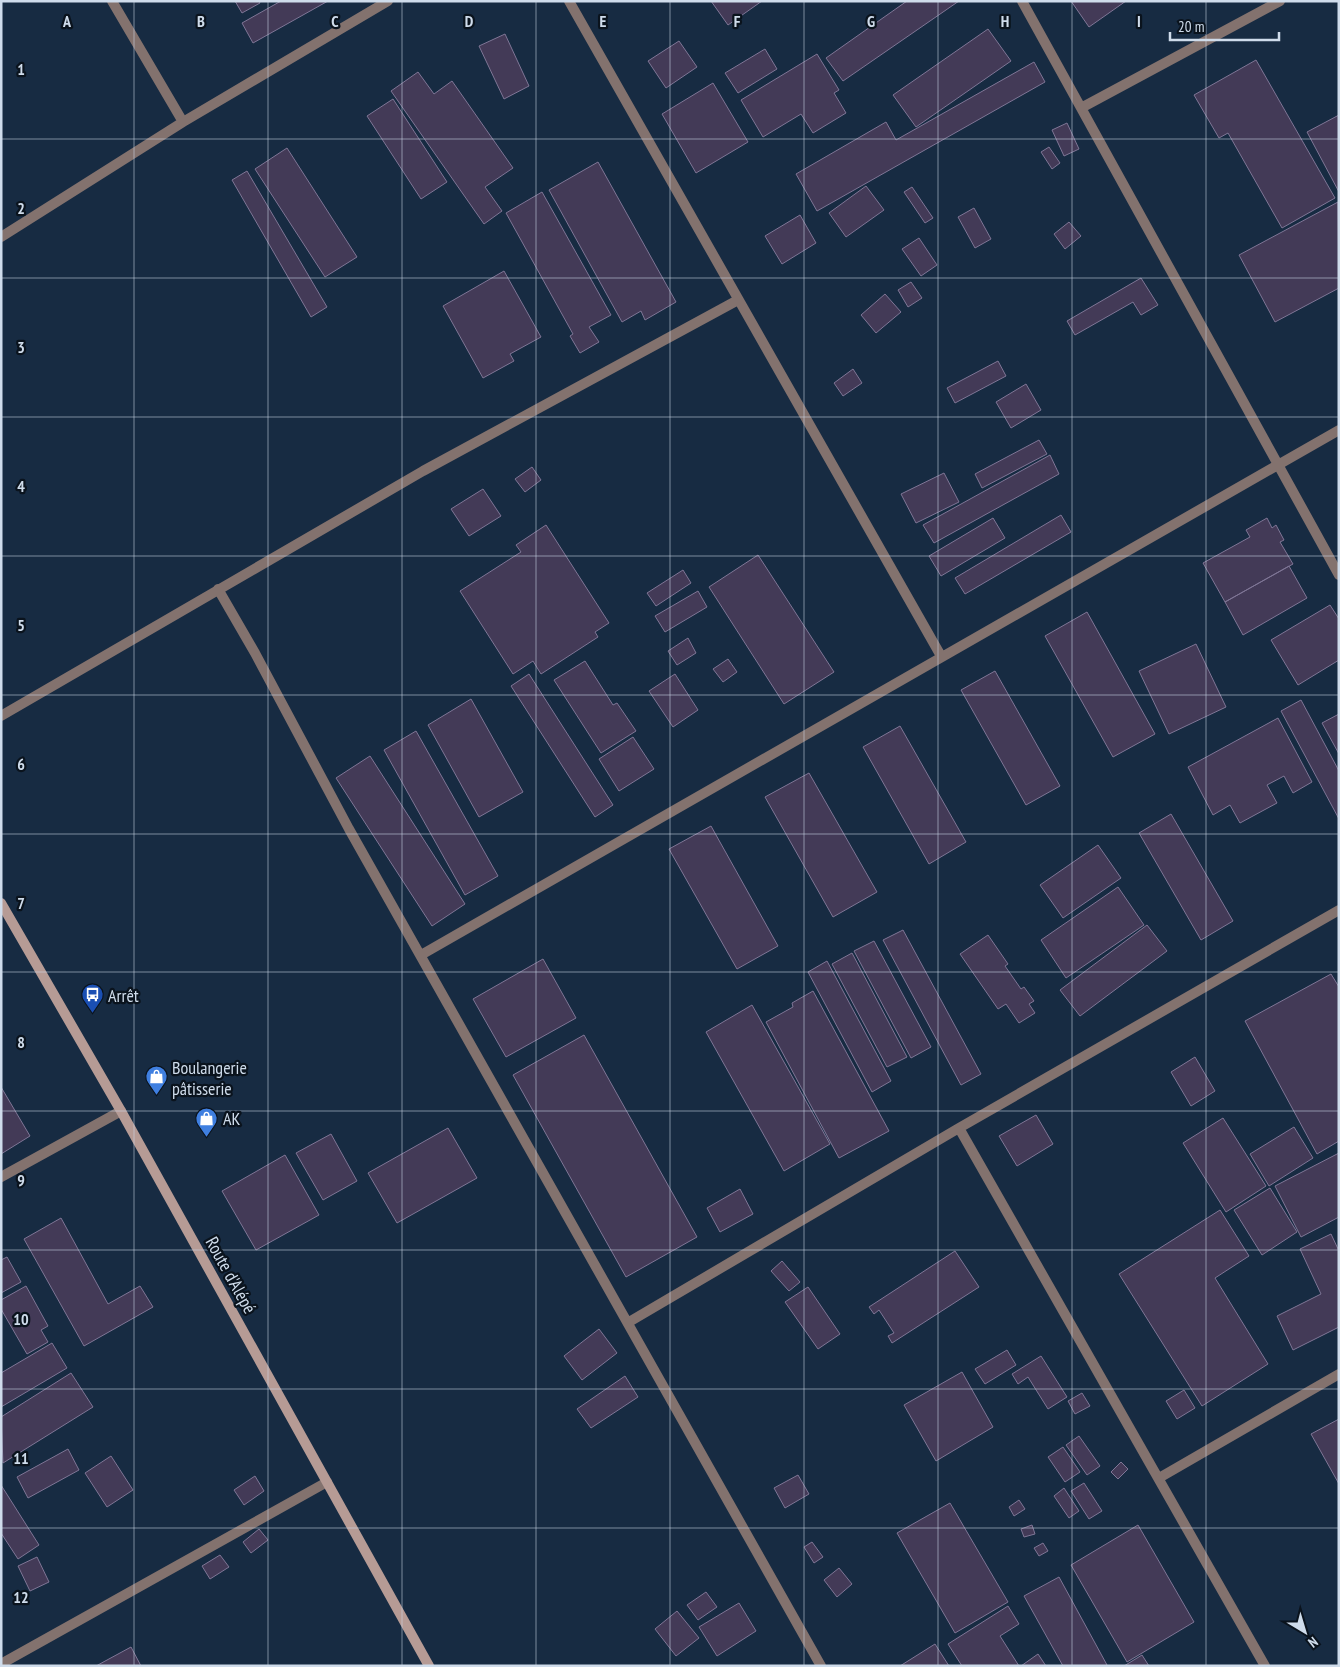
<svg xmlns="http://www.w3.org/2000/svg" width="1340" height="1667" font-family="'PT Sans Narrow',sans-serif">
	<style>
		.building { fill: #433a57; stroke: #7f7696 }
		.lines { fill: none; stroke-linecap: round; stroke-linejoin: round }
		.street { stroke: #83726e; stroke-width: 10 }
		.secondary { stroke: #b69b95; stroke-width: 10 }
		.grid { fill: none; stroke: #cfdceb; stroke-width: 1; stroke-opacity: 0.55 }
		.labels { text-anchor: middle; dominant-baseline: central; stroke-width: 4.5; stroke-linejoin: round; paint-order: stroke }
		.poi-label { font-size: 18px; fill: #cfdceb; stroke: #0a131d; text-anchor: start }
		.street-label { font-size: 18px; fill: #cfdceb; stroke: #0a131d }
		.grid-label { font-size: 16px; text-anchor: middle; font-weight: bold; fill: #cfdceb; stroke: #0a131d; stroke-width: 4.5; stroke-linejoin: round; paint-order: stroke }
	</style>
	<rect width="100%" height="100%" fill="#172b42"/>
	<path class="building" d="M 235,1 L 259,1 L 260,3 L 242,13 Z
		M 281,1 L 328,1 L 253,43 L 242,23 Z
		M 711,1 L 762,1 L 728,25 Z
		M 907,1 L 959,1 L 843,81 L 826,58 Z
		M 1071,1 L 1126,1 L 1089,27 Z
		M 988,29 L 1011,61 L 916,127 L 893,95 Z
		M 505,34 L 529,86 L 504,99 L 479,46 Z
		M 679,41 L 697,67 L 666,88 L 648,61 Z
		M 765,49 L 777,69 L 738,93 L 725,73 Z
		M 817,54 L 839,90 L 834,93 L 846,113 L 813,133 L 801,114 L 763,137 L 741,100 Z
		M 1256,60 L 1335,198 L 1282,228 L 1228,133 L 1219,138 L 1194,95 Z
		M 1034,62 L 1045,82 L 817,211 L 796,174 L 886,122 L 896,140 Z
		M 418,72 L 434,94 L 452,81 L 513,168 L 485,187 L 502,211 L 484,224 L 391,91 Z
		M 713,83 L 748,142 L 696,173 L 662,114 Z
		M 393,99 L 447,182 L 421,199 L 367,116 Z
		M 1339,115 L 1339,192 L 1307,132 Z
		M 1067,123 L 1079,149 L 1064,156 L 1052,130 Z
		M 1049,147 L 1060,163 L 1052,169 L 1041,152 Z
		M 287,148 L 357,257 L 325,277 L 255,169 Z
		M 598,162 L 676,302 L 645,320 L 641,311 L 622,322 L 549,190 Z
		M 247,171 L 327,307 L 311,317 L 232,180 Z
		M 866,186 L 884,210 L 846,237 L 829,213 Z
		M 912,187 L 933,218 L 925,223 L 904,192 Z
		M 542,192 L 611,315 L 589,327 L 599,342 L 580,353 L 570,336 L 573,334 L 506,213 Z
		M 1338,202 L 1339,288 L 1275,322 L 1239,255 Z
		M 974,208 L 991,239 L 975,248 L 958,217 Z
		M 800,215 L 816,243 L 782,264 L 765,236 Z
		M 1069,222 L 1081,236 L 1065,249 L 1054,234 Z
		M 919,238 L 937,265 L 921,276 L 902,249 Z
		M 504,271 L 541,337 L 510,354 L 514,361 L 483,378 L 443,306 Z
		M 1141,278 L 1158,305 L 1141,315 L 1133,302 L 1075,335 L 1067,321 Z
		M 911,282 L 922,298 L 908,307 L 898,290 Z
		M 885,294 L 901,312 L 876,333 L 861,315 Z
		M 998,361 L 1006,376 L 955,403 L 947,388 Z
		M 853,369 L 862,383 L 843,396 L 834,383 Z
		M 1026,384 L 1041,410 L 1011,428 L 996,402 Z
		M 1039,440 L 1047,454 L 982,488 L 975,474 Z
		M 1050,455 L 1059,474 L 934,543 L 923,525 Z
		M 532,467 L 541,480 L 525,492 L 515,479 Z
		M 944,473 L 959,502 L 916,523 L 901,494 Z
		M 483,489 L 501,516 L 469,536 L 451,509 Z
		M 1061,515 L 1071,532 L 965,594 L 955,578 Z
		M 993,518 L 1005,538 L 941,576 L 929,556 Z
		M 1267,518 L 1272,528 L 1276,525 L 1284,540 L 1280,542 L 1293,564 L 1225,602 L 1203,563 L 1250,537 L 1246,530 Z
		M 546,525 L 609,623 L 595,632 L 598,637 L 541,674 L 533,661 L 513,674 L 460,591 L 521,552 L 516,545 Z
		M 758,555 L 834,672 L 784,704 L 709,587 Z
		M 1289,566 L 1307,598 L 1243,635 L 1225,602 Z
		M 683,570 L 691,583 L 656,606 L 647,593 Z
		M 698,591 L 707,607 L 665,632 L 655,616 Z
		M 1330,605 L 1339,619 L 1339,660 L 1298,685 L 1271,640 Z
		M 1087,612 L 1155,734 L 1113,757 L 1045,636 Z
		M 688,638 L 696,653 L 677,665 L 668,651 Z
		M 1196,644 L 1226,707 L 1169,734 L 1139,671 Z
		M 728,659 L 737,672 L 723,682 L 713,669 Z
		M 585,661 L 613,705 L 617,703 L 636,731 L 601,753 L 554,680 Z
		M 995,671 L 1060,786 L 1026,805 L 961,690 Z
		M 529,674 L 613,805 L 595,817 L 511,686 Z
		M 675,674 L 698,710 L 673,727 L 649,691 Z
		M 471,699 L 523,792 L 479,817 L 428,725 Z
		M 1301,700 L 1339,771 L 1339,819 L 1281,711 Z
		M 1339,714 L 1339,754 L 1322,723 Z
		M 1278,718 L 1312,782 L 1293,793 L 1284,776 L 1267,785 L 1277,803 L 1240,823 L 1230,805 L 1213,815 L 1188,767 Z
		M 900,726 L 966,842 L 929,864 L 863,747 Z
		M 416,731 L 498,876 L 465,895 L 384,750 Z
		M 633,737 L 654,769 L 619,791 L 599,759 Z
		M 370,756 L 465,904 L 432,926 L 336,778 Z
		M 809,773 L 877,892 L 833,917 L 765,797 Z
		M 1171,814 L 1233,921 L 1201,940 L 1139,833 Z
		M 711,826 L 778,946 L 737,969 L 669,849 Z
		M 1098,845 L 1121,878 L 1063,918 L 1040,885 Z
		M 1118,887 L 1144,925 L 1066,978 L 1041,940 Z
		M 1147,925 L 1167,951 L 1080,1016 L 1060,990 Z
		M 903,930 L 981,1074 L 961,1085 L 883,940 Z
		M 988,935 L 1008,964 L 1005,966 L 1021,989 L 1024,987 L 1034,1001 L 1029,1004 L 1035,1013 L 1019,1023 L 1006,1004 L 998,1009 L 960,954 Z
		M 874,941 L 931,1047 L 911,1058 L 854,951 Z
		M 852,953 L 907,1057 L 887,1067 L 832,964 Z
		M 543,959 L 576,1018 L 506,1057 L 473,999 Z
		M 827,961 L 891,1081 L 872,1092 L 808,972 Z
		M 1331,974 L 1339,987 L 1339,1141 L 1317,1154 L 1245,1021 Z
		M 813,991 L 889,1131 L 839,1158 L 766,1022 L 793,1007 L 792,1003 Z
		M 752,1005 L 830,1144 L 784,1171 L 706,1032 Z
		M 584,1035 L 697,1237 L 626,1277 L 513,1075 Z
		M 1195,1057 L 1215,1091 L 1191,1106 L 1171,1072 Z
		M 1,1087 L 30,1136 L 1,1154 Z
		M 1036,1115 L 1053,1144 L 1017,1166 L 999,1136 Z
		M 1223,1118 L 1266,1186 L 1226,1212 L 1183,1143 Z
		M 1294,1127 L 1313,1158 L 1269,1186 L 1250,1154 Z
		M 448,1128 L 477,1178 L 397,1223 L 368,1173 Z
		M 331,1134 L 357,1181 L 323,1200 L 296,1153 Z
		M 1339,1153 L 1339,1217 L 1301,1237 L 1275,1186 Z
		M 285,1155 L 319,1215 L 256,1250 L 222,1191 Z
		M 1270,1188 L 1297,1232 L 1262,1255 L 1234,1210 Z
		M 740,1189 L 753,1214 L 720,1232 L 707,1208 Z
		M 1220,1210 L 1249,1256 L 1215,1278 L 1268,1364 L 1202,1406 L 1119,1274 Z
		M 61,1218 L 108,1304 L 140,1286 L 153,1307 L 84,1346 L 24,1239 Z
		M 1331,1234 L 1339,1251 L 1339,1327 L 1293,1350 L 1277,1316 L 1321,1294 L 1300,1249 Z
		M 955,1251 L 979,1287 L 892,1343 L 888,1336 L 894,1333 L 879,1310 L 874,1314 L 869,1307 Z
		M 7,1257 L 21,1282 L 1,1293 L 1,1260 Z
		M 782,1261 L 800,1282 L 789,1291 L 771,1271 Z
		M 26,1286 L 48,1326 L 41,1330 L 48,1342 L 27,1354 L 1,1309 L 1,1300 Z
		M 808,1287 L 840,1334 L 818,1349 L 785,1302 Z
		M 599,1329 L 617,1353 L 582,1380 L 564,1356 Z
		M 52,1343 L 67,1368 L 1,1407 L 1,1373 Z
		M 1007,1350 L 1016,1365 L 985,1384 L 975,1369 Z
		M 1041,1356 L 1067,1397 L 1048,1409 L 1028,1377 L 1018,1384 L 1012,1374 Z
		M 962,1372 L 993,1427 L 936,1461 L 904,1405 Z
		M 71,1373 L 93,1407 L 3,1463 L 1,1417 Z
		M 625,1376 L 638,1397 L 591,1428 L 577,1409 Z
		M 1184,1390 L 1195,1408 L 1177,1419 L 1166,1401 Z
		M 1082,1393 L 1090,1406 L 1075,1414 L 1068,1401 Z
		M 1339,1419 L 1339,1484 L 1311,1434 Z
		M 1079,1436 L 1100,1466 L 1087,1475 L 1066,1445 Z
		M 1063,1447 L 1080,1472 L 1065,1482 L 1048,1457 Z
		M 68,1449 L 79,1470 L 28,1498 L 17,1477 Z
		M 111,1456 L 133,1490 L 107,1507 L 85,1473 Z
		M 1121,1462 L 1128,1469 L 1118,1479 L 1111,1472 Z
		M 798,1475 L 809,1494 L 785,1508 L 774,1488 Z
		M 255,1476 L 264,1491 L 244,1505 L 234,1490 Z
		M 1084,1483 L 1102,1511 L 1089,1519 L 1071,1491 Z
		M 1,1485 L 39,1545 L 18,1559 L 1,1533 Z
		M 1064,1488 L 1079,1511 L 1069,1518 L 1054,1496 Z
		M 1019,1500 L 1025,1509 L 1014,1516 L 1009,1507 Z
		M 950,1503 L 1008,1602 L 955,1633 L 897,1533 Z
		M 1032,1525 L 1035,1534 L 1024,1537 L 1021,1529 Z
		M 1138,1525 L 1194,1622 L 1127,1662 L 1071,1565 Z
		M 259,1529 L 268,1540 L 251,1553 L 243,1542 Z
		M 812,1542 L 823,1557 L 814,1563 L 804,1547 Z
		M 1043,1543 L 1048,1551 L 1039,1556 L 1034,1548 Z
		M 220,1555 L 229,1567 L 210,1579 L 202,1566 Z
		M 37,1557 L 49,1582 L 30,1591 L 18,1566 Z
		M 839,1568 L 852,1584 L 837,1597 L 824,1580 Z
		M 1059,1577 L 1107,1665 L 1105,1666 L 1063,1666 L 1024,1596 Z
		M 706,1592 L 717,1607 L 698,1620 L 687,1605 Z
		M 739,1603 L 756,1631 L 717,1656 L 699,1627 Z
		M 1008,1606 L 1019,1624 L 1000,1636 L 1019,1666 L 962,1666 L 948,1644 Z
		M 677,1611 L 699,1638 L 676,1656 L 655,1629 Z
		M 935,1644 L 949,1666 L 900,1666 Z
		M 131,1647 L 141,1666 L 96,1666 Z
		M 1038,1654 L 1046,1666 L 1021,1666 Z
		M 1142,1655 L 1149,1666 L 1124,1666 Z"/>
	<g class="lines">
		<path class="street" d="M 112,1 L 183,122
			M 569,1 L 941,656
			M 1022,1 L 1339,575
			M 1081,108 L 1280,1
			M 1,237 L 183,122 L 388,1
			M 218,589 L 255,653 L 349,829 L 821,1666
			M 1,716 L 423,471 L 738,300
			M 421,955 L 1339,430
			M 959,1128 L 1265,1666
			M 1,1177 L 121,1111
			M 629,1322 L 959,1128 L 1339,910
			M 1159,1478 L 1339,1374
			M 1,1664 L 327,1482"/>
		<path class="secondary" d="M 1,903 L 121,1111 L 429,1666"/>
	</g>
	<path class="grid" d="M 134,1 L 134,1666M 268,1 L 268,1666M 402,1 L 402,1666M 536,1 L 536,1666M 670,1 L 670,1666M 804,1 L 804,1666M 938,1 L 938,1666M 1072,1 L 1072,1666M 1206,1 L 1206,1666M 1,139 L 1339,139M 1,278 L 1339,278M 1,417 L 1339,417M 1,556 L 1339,556M 1,695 L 1339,695M 1,834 L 1339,834M 1,972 L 1339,972M 1,1111 L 1339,1111M 1,1250 L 1339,1250M 1,1389 L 1339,1389M 1,1528 L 1339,1528"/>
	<defs>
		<symbol id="bus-pin" viewBox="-11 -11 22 30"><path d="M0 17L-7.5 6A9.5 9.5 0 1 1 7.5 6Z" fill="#1a4fb4" stroke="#0a131d"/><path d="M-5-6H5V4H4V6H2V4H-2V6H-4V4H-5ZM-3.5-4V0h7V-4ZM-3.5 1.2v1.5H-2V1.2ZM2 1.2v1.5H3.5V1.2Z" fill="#fff"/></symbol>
		<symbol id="shop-pin" viewBox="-11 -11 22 30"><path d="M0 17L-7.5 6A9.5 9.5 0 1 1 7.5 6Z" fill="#3f7fe0" stroke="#0a131d"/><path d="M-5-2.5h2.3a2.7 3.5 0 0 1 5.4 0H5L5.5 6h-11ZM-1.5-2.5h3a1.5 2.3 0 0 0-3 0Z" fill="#fff"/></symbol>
	</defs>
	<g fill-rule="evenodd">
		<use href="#bus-pin" x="80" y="982" width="25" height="34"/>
		<use href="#shop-pin" x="144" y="1064" width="25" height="34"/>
		<use href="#shop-pin" x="194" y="1106" width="25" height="34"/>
	</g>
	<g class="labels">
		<g class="poi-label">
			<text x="108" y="995">Arrêt</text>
			<text x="172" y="1067">Boulangerie<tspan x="172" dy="21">pâtisserie</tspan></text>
			<text x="223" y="1118">AK</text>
		</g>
		<g class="street-label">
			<text transform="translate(231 1275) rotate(61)">Route d'Alépé</text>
		</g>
	</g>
	<g class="grid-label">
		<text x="67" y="27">A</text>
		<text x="201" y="27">B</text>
		<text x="335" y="27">C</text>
		<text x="469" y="27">D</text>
		<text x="603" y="27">E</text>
		<text x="737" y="27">F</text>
		<text x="871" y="27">G</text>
		<text x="1005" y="27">H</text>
		<text x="1139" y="27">I</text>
		<text x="21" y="75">1</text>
		<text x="21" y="214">2</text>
		<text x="21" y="353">3</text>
		<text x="21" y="492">4</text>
		<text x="21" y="631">5</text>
		<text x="21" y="770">6</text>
		<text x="21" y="909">7</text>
		<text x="21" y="1048">8</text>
		<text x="21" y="1186">9</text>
		<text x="21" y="1325">10</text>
		<text x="21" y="1464">11</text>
		<text x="21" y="1603">12</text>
	</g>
	<rect width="1340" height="1667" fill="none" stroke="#cfdceb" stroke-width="5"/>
	<g transform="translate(1305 1632) rotate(142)" stroke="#0a131d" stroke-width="4" paint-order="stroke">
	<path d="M0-4L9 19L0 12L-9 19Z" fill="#cfdceb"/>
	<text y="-8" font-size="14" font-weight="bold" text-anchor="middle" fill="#cfdceb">N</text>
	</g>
	<path d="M1170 32v8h109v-8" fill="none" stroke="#cfdceb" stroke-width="2.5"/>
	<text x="1178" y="32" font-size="15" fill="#cfdceb" stroke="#0a131d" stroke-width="4" paint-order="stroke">20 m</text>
</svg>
